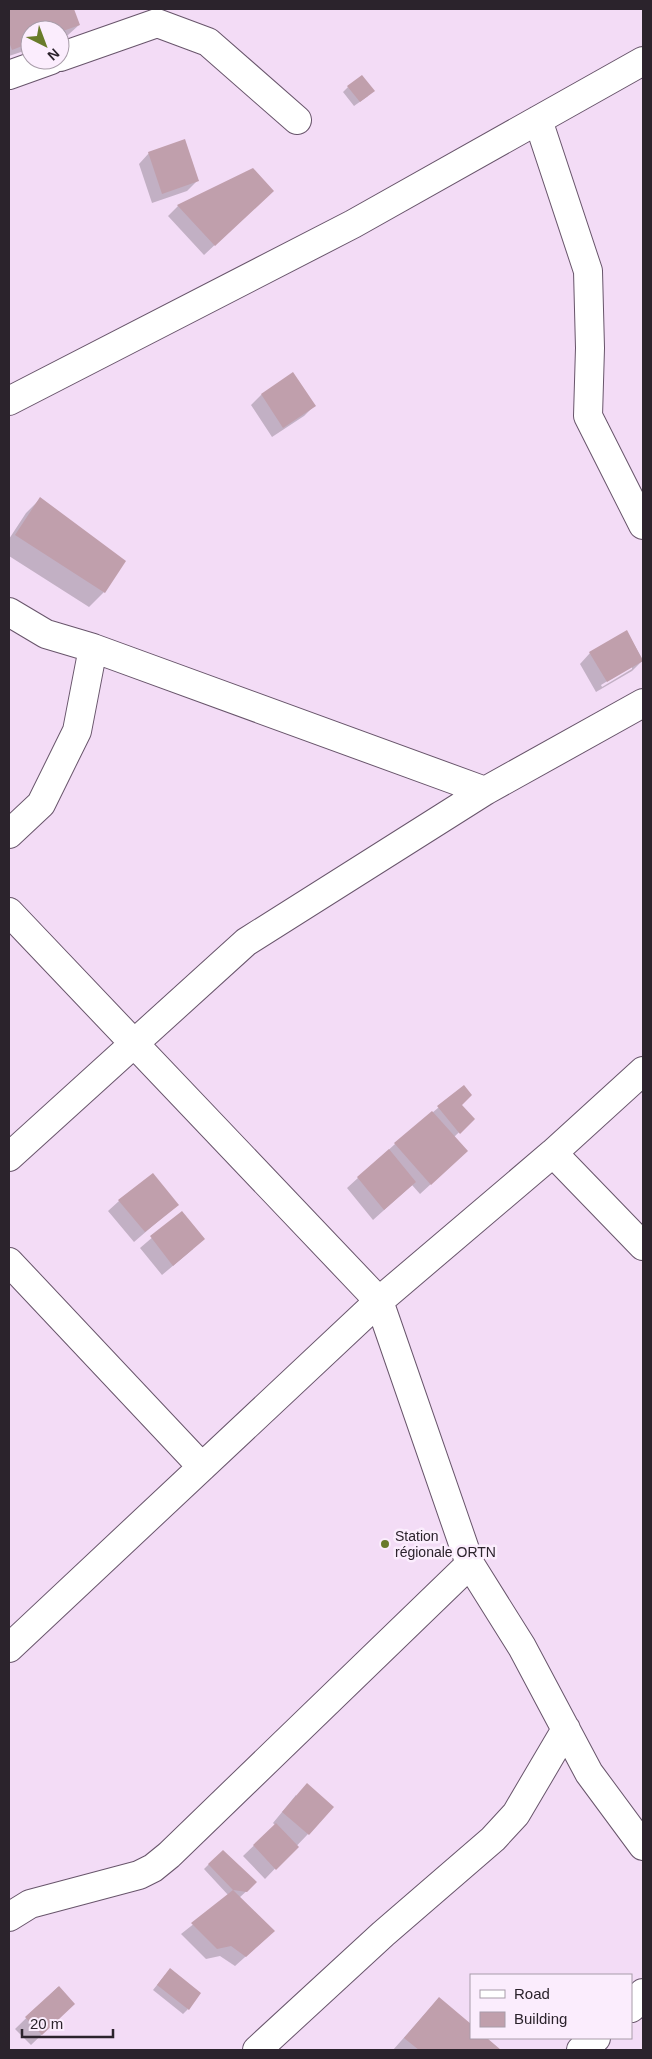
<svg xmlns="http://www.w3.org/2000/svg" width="652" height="2059" font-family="Arial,sans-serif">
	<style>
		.shadow { fill: #0003; fill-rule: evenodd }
		.building { fill: #c09fac }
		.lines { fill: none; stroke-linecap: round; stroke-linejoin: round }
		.street-casing { stroke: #68556b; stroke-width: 30 }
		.street { stroke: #fff; stroke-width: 28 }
		.poi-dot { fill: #697b2a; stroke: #fbedfd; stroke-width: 2 }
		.labels { text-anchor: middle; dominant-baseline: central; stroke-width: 5; stroke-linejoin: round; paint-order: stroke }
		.poi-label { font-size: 14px; fill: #2b232c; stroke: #fbedfd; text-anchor: start }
	</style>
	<rect width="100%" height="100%" fill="#f3dcf6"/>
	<path class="shadow" d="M 9,9 L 73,9 L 79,25 L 68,35 L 60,38 L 60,30 L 30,30 L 30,49 L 9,56 Z
		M 348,87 L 368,96 L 354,106 L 343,92 Z
		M 149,153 L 198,180 L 187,191 L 152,203 L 139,164 Z
		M 262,201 L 204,255 L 168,216 L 178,206 Z
		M 293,374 L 314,406 L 304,416 L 272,437 L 251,405 L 261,395 Z
		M 40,499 L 104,592 L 89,607 L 9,556 L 9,539 L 26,513 Z
		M 627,632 L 643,660 L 632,671 L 596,692 L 580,664 L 590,653 ZM 632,666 L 632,669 L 602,687 L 601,685 Z
		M 463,1087 L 461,1105 L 473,1119 L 454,1137 L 456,1161 L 420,1194 L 412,1185 L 373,1220 L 347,1188 L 395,1144 Z
		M 119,1201 L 177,1205 L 134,1242 L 108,1211 Z
		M 182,1212 L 193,1249 L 162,1275 L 140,1248 Z
		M 296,1795 L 308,1834 L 265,1879 L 243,1856 L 275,1825 L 273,1823 Z
		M 209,1864 L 251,1887 L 239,1898 L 263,1941 L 235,1966 L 220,1956 L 206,1959 L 181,1934 L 229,1896 L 204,1869 Z
		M 165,1975 L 188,2009 L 183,2014 L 153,1990 Z
		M 58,1987 L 63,2014 L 31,2045 L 15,2029 Z
		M 439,1998 L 471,2038 L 485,2038 L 499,2050 L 393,2050 Z"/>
	<path class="building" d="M 9,9 L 74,9 L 80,25 L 60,32 L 60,30 L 30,30 L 30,43 L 12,50 L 9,42 Z
		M 362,75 L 375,91 L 360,102 L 347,86 Z
		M 185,139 L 199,181 L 162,194 L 148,152 Z
		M 253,168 L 274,191 L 215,246 L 177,205 Z
		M 293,372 L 316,406 L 283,428 L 261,394 Z
		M 40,497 L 126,561 L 105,593 L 15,535 Z
		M 627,630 L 643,661 L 607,682 L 589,652 Z
		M 464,1085 L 472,1095 L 462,1105 L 475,1119 L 460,1134 L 437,1106 Z
		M 432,1111 L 468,1151 L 431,1185 L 394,1143 Z
		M 389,1149 L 416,1182 L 384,1210 L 357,1177 Z
		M 153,1173 L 179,1205 L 145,1232 L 118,1200 Z
		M 182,1211 L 205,1239 L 173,1266 L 150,1236 Z
		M 307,1783 L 334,1807 L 309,1835 L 282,1812 Z
		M 276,1823 L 299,1847 L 276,1870 L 253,1845 Z
		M 223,1850 L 257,1882 L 247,1892 L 233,1890 L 208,1864 Z
		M 233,1890 L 275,1931 L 246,1957 L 231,1946 L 217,1949 L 191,1923 Z
		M 170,1968 L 201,1993 L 189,2010 L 157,1985 Z
		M 59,1986 L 75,2004 L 42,2035 L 25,2017 Z
		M 439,1997 L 471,2024 L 471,2038 L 487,2038 L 501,2050 L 419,2050 L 404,2038 Z"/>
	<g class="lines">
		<defs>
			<path id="street" d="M 60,57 L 157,23 L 208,42 L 297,120
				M 9,75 L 51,60
				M 538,120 L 588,271 L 590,348 L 588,416 L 643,525
				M 9,401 L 353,224 L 643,61
				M 9,612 L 46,634 L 93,648 L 485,791
				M 9,834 L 41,804 L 77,731 L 93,648
				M 9,912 L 379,1301 L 470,1564 L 522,1647 L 589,1773 L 643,1846
				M 553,1153 L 643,1246
				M 9,1157 L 246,942 L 485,791 L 643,703
				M 9,1262 L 202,1467
				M 9,1648 L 379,1301 L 553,1153 L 643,1071
				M 9,1917 L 30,1904 L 139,1875 L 153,1868 L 169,1855 L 470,1564
				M 631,2008 L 638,2002 L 643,1993
				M 257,2050 L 383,1934 L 493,1839 L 516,1814 L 566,1729
				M 581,2050 L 596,2038"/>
		</defs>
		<use href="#street" class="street-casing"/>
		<use href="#street" class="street"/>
	</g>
	<circle class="poi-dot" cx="385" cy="1544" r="5"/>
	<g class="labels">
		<g class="poi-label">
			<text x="395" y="1536">Station<tspan x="395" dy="16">régionale ORTN</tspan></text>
		</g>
	</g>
	<rect width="652" height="2059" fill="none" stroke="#2b232c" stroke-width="20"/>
	<rect x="470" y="1974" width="162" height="65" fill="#fbedfd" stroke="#a89ca9"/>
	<rect x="480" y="1990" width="25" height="8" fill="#ffffff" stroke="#a89ca9"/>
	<text x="514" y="1999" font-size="15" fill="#2b232c">Road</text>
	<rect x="480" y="2012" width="25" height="15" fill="#c09fac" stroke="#a89ca9"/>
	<text x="514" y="2024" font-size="15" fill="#2b232c">Building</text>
	<g transform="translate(45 45) rotate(138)"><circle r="24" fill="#fbedfd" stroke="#a89ca9"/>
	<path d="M0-4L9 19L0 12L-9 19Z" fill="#697b2a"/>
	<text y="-8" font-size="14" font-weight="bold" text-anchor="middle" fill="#2b232c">N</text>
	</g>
	<path d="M22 2029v8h91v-8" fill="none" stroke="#2b232c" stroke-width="2.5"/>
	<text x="30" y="2029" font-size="15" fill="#2b232c" stroke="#fbedfd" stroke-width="4" paint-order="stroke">20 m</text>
</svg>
